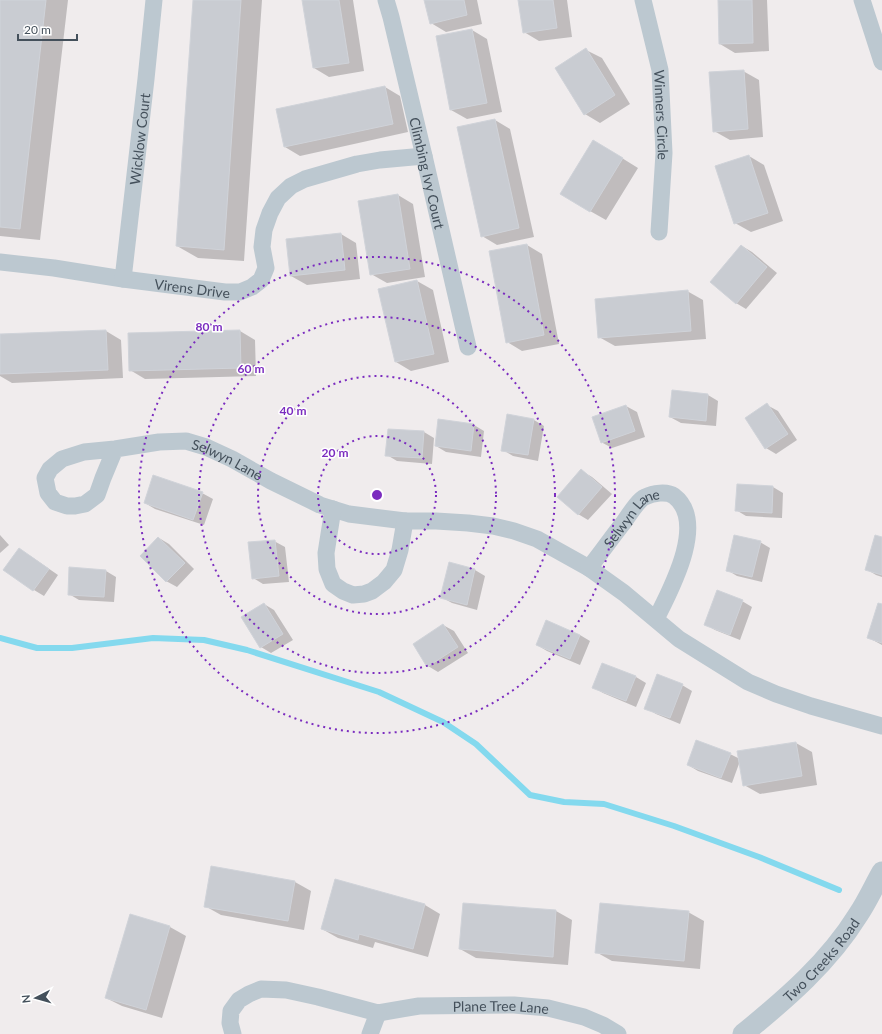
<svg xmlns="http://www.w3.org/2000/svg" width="882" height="1034" font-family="Lato,sans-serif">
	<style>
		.shadow { fill: #0003 }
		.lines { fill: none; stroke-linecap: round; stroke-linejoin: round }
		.stream { stroke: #84d9ee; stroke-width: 6 }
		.building { fill: #c9ccd2; stroke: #d0d3d9 }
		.minor { stroke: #bcc8d0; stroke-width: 17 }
		.tertiary { stroke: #bcc8d0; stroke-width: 21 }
		.ring { fill: none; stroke: #7b2cbf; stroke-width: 2; stroke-dasharray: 2 4 }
		.labels { text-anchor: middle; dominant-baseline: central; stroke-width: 3; stroke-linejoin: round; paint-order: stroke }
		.street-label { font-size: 14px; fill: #44505b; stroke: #fff }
		.centre { fill: #7b2cbf; stroke: #fff; stroke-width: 2 }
		.ring-label { font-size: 12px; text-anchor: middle; font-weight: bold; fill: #7b2cbf; stroke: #fff; stroke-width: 3; stroke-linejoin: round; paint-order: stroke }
	</style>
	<rect width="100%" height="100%" fill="#f0eced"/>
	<path class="shadow" d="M 0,0 L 68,0 L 40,240 L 0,236 Z
		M 194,0 L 262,0 L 244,261 L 198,258 L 177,246 Z
		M 303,0 L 353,0 L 364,71 L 329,77 L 314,68 Z
		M 425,0 L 477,0 L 482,24 L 446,32 L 431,23 Z
		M 519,0 L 567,0 L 572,37 L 539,41 L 524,32 Z
		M 719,0 L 767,0 L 769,51 L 735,53 L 720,44 Z
		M 472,30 L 487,39 L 502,112 L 467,119 L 451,110 Z
		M 586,50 L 602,58 L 630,104 L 600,123 L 585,114 Z
		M 743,71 L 759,80 L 763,137 L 730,140 L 714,131 Z
		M 385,87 L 400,96 L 408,132 L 300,156 L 285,147 Z
		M 495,120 L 510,129 L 534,237 L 497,245 L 482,236 Z
		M 609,150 L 638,168 L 606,220 L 590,211 Z
		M 749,156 L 764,165 L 783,221 L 751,232 L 735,223 Z
		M 398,195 L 413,204 L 425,277 L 387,283 L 371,274 Z
		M 341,234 L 356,243 L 360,279 L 307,285 L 291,276 Z
		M 527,245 L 542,254 L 559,344 L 522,351 L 507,342 Z
		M 742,246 L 752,252 L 777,273 L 746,309 L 736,303 Z
		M 417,281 L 433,290 L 449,362 L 411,371 L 396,362 Z
		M 687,291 L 703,300 L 706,339 L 615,346 L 599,337 Z
		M 106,331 L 121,340 L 123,378 L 12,383 L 0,376 L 0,335 Z
		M 240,331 L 255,340 L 256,376 L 145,379 L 130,370 Z
		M 708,395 L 718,401 L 716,426 L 681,423 L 670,417 Z
		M 767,405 L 778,411 L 797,440 L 776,454 L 766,448 Z
		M 626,406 L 637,412 L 645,437 L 612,448 L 601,442 Z
		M 508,416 L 534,420 L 544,426 L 538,461 L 513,456 L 503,450 Z
		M 439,420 L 474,425 L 484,431 L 481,457 L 446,452 L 436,446 Z
		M 424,432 L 434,438 L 432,464 L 397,461 L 387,455 Z
		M 582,471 L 592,477 L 612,494 L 588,520 L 578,514 Z
		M 738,485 L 773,487 L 783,493 L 782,518 L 746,516 L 736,510 Z
		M 202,493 L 213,499 L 204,525 L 155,509 L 145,503 Z
		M 0,535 L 9,545 L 0,553 Z
		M 159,538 L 169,544 L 194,569 L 177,587 L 166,581 Z
		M 882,538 L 882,577 L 876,575 L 866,569 Z
		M 274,541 L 285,547 L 289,582 L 263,584 L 253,578 Z
		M 760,542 L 770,548 L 762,582 L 737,576 L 727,570 Z
		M 29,555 L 58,575 L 44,596 L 34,590 L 5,570 Z
		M 450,564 L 475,570 L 485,576 L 477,610 L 452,603 L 441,597 Z
		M 106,571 L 116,577 L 114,602 L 79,600 L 69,594 Z
		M 742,601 L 752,607 L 740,640 L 715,630 L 705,624 Z
		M 264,604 L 274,610 L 293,640 L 271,653 L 261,647 Z
		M 882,606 L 882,645 L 869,638 Z
		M 443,625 L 454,631 L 468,653 L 438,672 L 428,666 Z
		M 580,635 L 590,641 L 580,665 L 547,651 L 537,645 Z
		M 636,677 L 646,683 L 636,707 L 603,693 L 593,687 Z
		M 682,685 L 692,691 L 680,724 L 656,714 L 646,708 Z
		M 796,743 L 812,752 L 817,785 L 760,794 L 744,785 L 740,761 L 732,783 L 698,771 L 688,765 L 730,754 L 740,759 Z
		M 212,867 L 295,882 L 311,891 L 304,930 L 221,915 L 205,906 Z
		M 336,880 L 425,905 L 440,914 L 428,957 L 375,942 L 373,948 L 338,938 L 322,929 Z
		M 464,904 L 556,911 L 572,920 L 568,965 L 476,958 L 460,949 Z
		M 688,912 L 704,921 L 700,969 L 612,961 L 596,952 Z
		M 130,915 L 170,927 L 186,936 L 162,1018 L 122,1006 L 106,998 Z"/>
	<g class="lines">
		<path class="stream" d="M 0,638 L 37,648 L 72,648 L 153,638 L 204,640 L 247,650 L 379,692 L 443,722 L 476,744 L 530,795 L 564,802 L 604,804 L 674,826 L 759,857 L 839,890"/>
	</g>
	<path class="building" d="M 0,0 L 46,0 L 20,229 L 0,227 Z
		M 193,0 L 241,0 L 224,250 L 176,246 Z
		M 302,0 L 339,0 L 349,63 L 313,68 Z
		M 424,0 L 464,0 L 467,15 L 430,24 Z
		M 518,0 L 553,0 L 557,28 L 523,33 Z
		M 718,0 L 752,0 L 753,43 L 719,44 Z
		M 472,29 L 487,103 L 450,110 L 436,36 Z
		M 586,48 L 615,95 L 584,115 L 555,68 Z
		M 744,70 L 748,129 L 713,132 L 709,72 Z
		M 385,86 L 393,124 L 284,147 L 276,109 Z
		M 495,119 L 519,228 L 481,237 L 457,127 Z
		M 593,140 L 623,158 L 590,212 L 560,194 Z
		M 749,155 L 768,213 L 734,224 L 715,166 Z
		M 398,194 L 410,269 L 370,275 L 358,201 Z
		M 341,233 L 345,270 L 290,276 L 286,239 Z
		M 527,244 L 544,335 L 506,343 L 489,251 Z
		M 741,245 L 767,267 L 736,304 L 710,282 Z
		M 417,280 L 434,354 L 395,362 L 378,289 Z
		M 688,290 L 691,331 L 598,338 L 595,299 Z
		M 106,330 L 108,370 L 0,374 L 0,334 Z
		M 240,330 L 241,368 L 129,371 L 128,333 Z
		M 672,390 L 708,394 L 706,421 L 669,417 Z
		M 767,403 L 788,434 L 765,449 L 745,418 Z
		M 626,405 L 635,431 L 601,443 L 592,417 Z
		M 507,414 L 534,419 L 528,455 L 501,451 Z
		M 438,419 L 474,424 L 471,451 L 435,446 Z
		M 388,429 L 424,431 L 422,458 L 385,456 Z
		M 581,469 L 602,487 L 578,515 L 557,497 Z
		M 153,475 L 203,492 L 193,520 L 144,503 Z
		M 737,484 L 773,486 L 772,513 L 735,511 Z
		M 734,535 L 761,541 L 752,577 L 726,571 Z
		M 875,535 L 882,537 L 882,575 L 865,570 Z
		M 158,537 L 185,563 L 166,582 L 140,556 Z
		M 275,540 L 279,576 L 252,579 L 248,542 Z
		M 19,548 L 49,569 L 33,591 L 3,570 Z
		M 449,562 L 475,569 L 467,605 L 440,598 Z
		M 69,567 L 106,570 L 104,597 L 68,595 Z
		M 717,590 L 743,600 L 730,635 L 704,625 Z
		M 264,603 L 283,634 L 260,648 L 241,617 Z
		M 878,603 L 882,604 L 882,643 L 867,638 Z
		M 546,620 L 580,635 L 570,659 L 536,645 Z
		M 443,624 L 458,647 L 427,667 L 413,644 Z
		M 602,663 L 636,676 L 626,701 L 592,688 Z
		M 657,674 L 683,684 L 670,718 L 644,709 Z
		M 696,740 L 731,753 L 721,778 L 687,765 Z
		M 796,742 L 802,776 L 743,786 L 737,751 Z
		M 211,866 L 295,881 L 288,921 L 204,907 Z
		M 335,879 L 425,904 L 413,949 L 359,934 L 358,940 L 321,929 Z
		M 463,903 L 556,910 L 553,957 L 459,949 Z
		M 600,903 L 689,911 L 684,961 L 595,953 Z
		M 130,914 L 170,926 L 146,1010 L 105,998 Z"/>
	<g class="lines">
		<g class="minor">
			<path id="s1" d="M 386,0 L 391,17 L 424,156 L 468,347"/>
			<path id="s2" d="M 643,0 L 660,70 L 664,153 L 659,232"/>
			<path d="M 862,0 L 882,62"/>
			<path id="s3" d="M 0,262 L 54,268 L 123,279 L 225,292 L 240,292 L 252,287 L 261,280 L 266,268 L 262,247 L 264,230 L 270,213 L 278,198 L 291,186 L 305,179 L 357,164 L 380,160 L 424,156"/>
			<path id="s4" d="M 123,279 L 146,79 L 154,0"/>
			<path id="s5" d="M 115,449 L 103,478 L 97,495 L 85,504 L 75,506 L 67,506 L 55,502 L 48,493 L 45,478 L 50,469 L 62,459 L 84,452 L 115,449 L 159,442 L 186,441 L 206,447 L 232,459 L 271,481 L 320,505 L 349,514 L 405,521 L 436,521 L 468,523 L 493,526 L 514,531 L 537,539 L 589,568 L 624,593 L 679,639 L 748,682 L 776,694 L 811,706 L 882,726"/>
			<path d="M 333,509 L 326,553 L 327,569 L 333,584 L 343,591 L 353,595 L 364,594 L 372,591 L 384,582 L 394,570 L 400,550 L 405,521"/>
			<path id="s6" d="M 589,568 C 601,553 612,537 624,522 C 629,515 638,500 645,497 C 653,493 667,491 674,496 C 708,522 670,591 656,619"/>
			<path id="s7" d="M 233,1034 L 230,1023 L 231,1011 L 239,1000 L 249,994 L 261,989 L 286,990 L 318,997 L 378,1013 L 419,1006 L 514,1005 L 548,1008 L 584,1017 L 603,1025 L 618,1034"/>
			<path d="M 370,1034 L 378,1013"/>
		</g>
		<path class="tertiary" id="s8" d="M 743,1034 C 786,999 829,962 858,915 C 867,902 874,886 882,872"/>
	</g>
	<g class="ring">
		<circle cx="377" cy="495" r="59"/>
		<circle cx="377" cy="495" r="119"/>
		<circle cx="377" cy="495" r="178"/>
		<circle cx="377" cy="495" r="238"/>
	</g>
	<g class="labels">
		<g class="street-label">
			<text stroke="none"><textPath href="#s2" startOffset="117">Winners Circle</textPath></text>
			<text stroke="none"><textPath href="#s4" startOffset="141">Wicklow Court</textPath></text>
			<text stroke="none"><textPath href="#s1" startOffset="178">Climbing Ivy Court</textPath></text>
			<text stroke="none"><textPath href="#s3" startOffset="194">Virens Drive</textPath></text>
			<text stroke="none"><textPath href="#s5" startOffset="319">Selwyn Lane</textPath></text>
			<text stroke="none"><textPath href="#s6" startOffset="67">Selwyn Lane</textPath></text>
			<text stroke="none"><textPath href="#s8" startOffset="108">Two Creeks Road</textPath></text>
			<text stroke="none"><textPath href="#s7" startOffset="305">Plane Tree Lane</textPath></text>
		</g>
	</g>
	<circle cx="377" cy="495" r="6" class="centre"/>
	<g class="ring-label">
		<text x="209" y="331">80 m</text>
		<text x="251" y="373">60 m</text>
		<text x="293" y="415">40 m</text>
		<text x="335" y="457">20 m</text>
	</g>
	<g transform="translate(36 998) rotate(264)" stroke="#ffffff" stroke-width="3" paint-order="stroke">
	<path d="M0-3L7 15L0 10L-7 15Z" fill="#44505b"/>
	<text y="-6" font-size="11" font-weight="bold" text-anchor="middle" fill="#44505b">N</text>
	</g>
	<path d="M18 34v6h59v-6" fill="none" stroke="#44505b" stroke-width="2"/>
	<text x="24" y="34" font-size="12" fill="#44505b" stroke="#ffffff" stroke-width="3" paint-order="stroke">20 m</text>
</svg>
